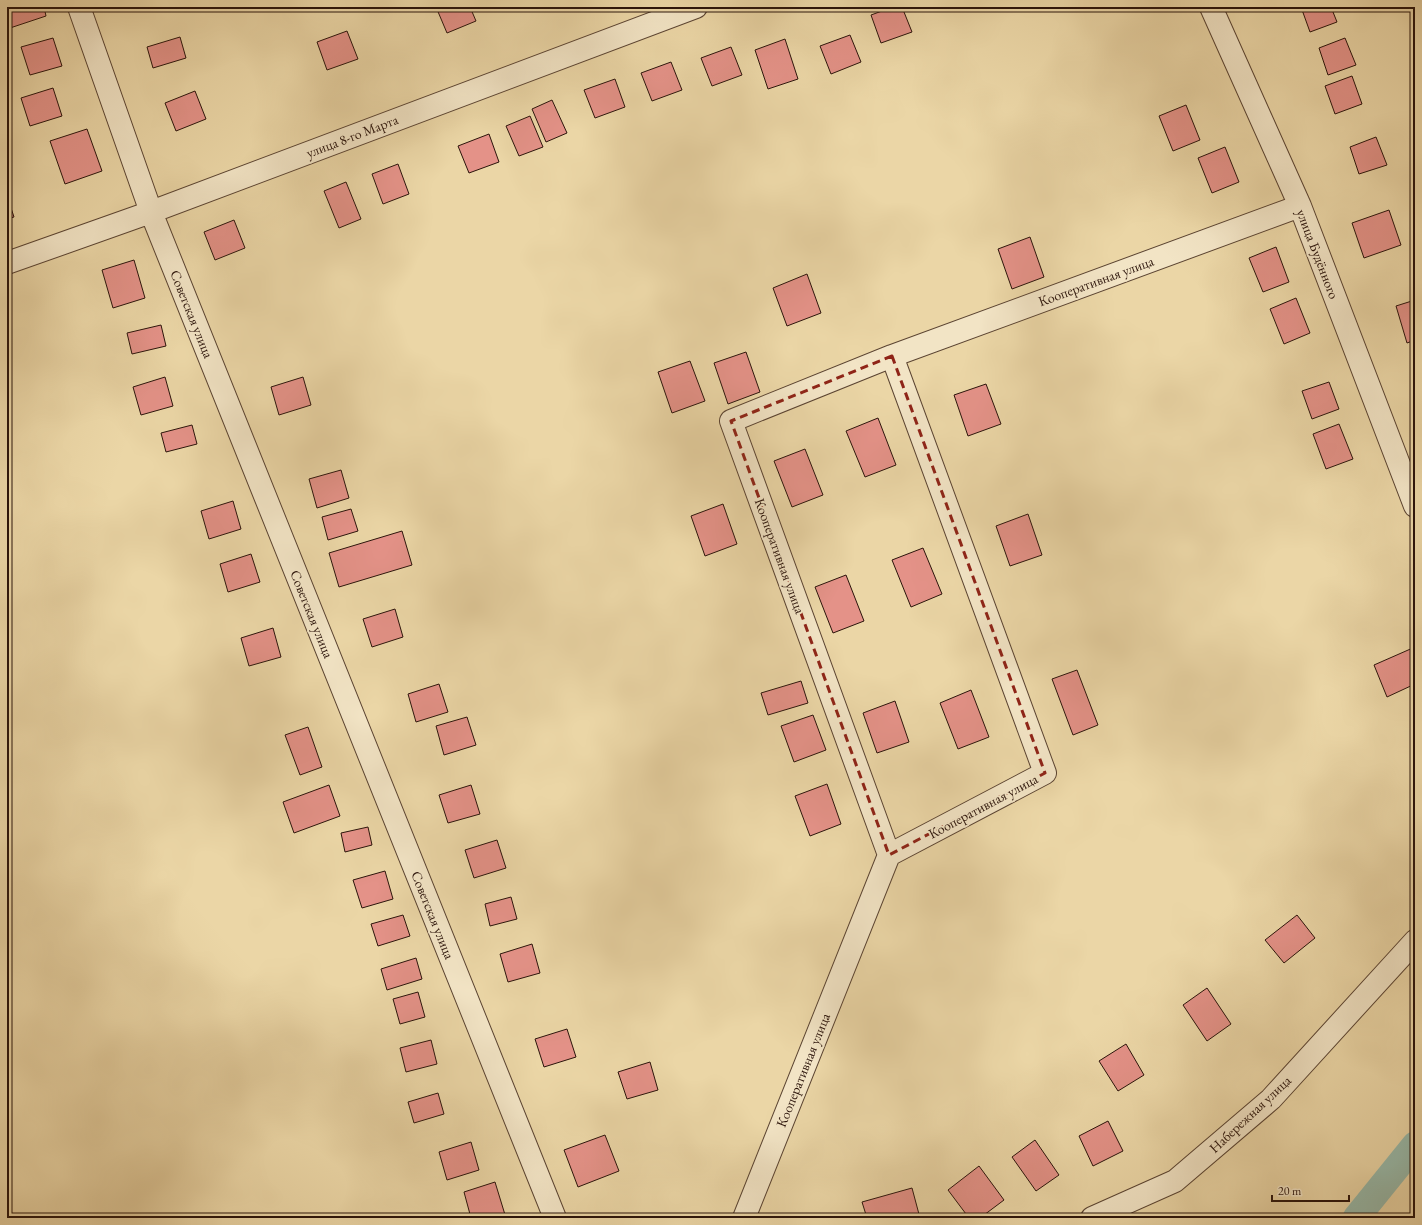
<svg xmlns="http://www.w3.org/2000/svg" width="1422" height="1225" font-family="'EB Garamond',serif">
	<style>
		.lines { fill: none; stroke-linecap: round; stroke-linejoin: round }
		.canal { stroke: #98b9a9; stroke-width: 27 }
		.building { fill: #e49288; stroke: #2b140b }
		.minor-casing { stroke: #5b4432; stroke-width: 24 }
		.minor { stroke: #f2e4c5; stroke-width: 22 }
		.marked { fill: none; stroke: #8f2418; stroke-width: 3; stroke-dasharray: 8 5; stroke-linejoin: round }
		.labels { text-anchor: middle; dominant-baseline: central; stroke-width: 4; stroke-linejoin: round; paint-order: stroke }
		.street-label { font-size: 14px; fill: #2b140b; stroke: #f2e4c5 }
	</style>
	<rect width="100%" height="100%" fill="#ebd6a6"/>
	<filter id="stains"><feTurbulence type="fractalNoise" baseFrequency=".005" numOctaves="4"/><feColorMatrix values="0 0 0 0 .2 0 0 0 0 .09 0 0 0 0 .02 0 0 0 .5 -.17"/></filter>
	<radialGradient id="worn" r=".72"><stop offset=".6" stop-color="#630" stop-opacity="0"/><stop offset="1" stop-color="#630" stop-opacity=".3"/></radialGradient>
	<g class="lines">
		<path class="canal" d="M 1356,1218 L 1415,1145"/>
	</g>
	<path class="building" d="M 7,7 L 44,7 L 46,16 L 7,29 Z
		M 136,7 L 146,7 L 137,10 Z
		M 436,7 L 470,7 L 476,21 L 447,33 Z
		M 893,7 L 902,7 L 912,32 L 881,43 L 871,15 Z
		M 1301,7 L 1331,7 L 1337,22 L 1310,32 Z
		M 347,31 L 358,59 L 327,70 L 317,42 Z
		M 850,35 L 861,62 L 831,74 L 820,46 Z
		M 180,37 L 186,58 L 153,68 L 147,47 Z
		M 53,38 L 62,66 L 30,75 L 21,47 Z
		M 1345,38 L 1356,65 L 1328,75 L 1319,48 Z
		M 785,39 L 798,79 L 768,89 L 755,50 Z
		M 731,47 L 742,75 L 712,86 L 701,58 Z
		M 671,62 L 682,90 L 652,101 L 641,73 Z
		M 1352,76 L 1362,104 L 1335,114 L 1325,86 Z
		M 615,79 L 625,107 L 595,118 L 584,90 Z
		M 53,88 L 62,116 L 30,126 L 21,98 Z
		M 195,91 L 206,119 L 176,131 L 165,103 Z
		M 552,100 L 567,133 L 546,142 L 532,109 Z
		M 1186,105 L 1200,140 L 1173,151 L 1159,116 Z
		M 530,116 L 543,147 L 519,156 L 506,126 Z
		M 87,129 L 102,171 L 65,184 L 50,141 Z
		M 489,134 L 499,162 L 469,173 L 458,146 Z
		M 1376,137 L 1387,165 L 1359,174 L 1350,147 Z
		M 1225,147 L 1239,182 L 1212,193 L 1198,158 Z
		M 398,164 L 409,194 L 383,204 L 372,174 Z
		M 346,182 L 361,219 L 339,228 L 324,191 Z
		M 7,196 L 14,217 L 7,219 Z
		M 1389,210 L 1401,245 L 1364,258 L 1352,223 Z
		M 234,220 L 245,248 L 215,260 L 204,232 Z
		M 1030,237 L 1044,277 L 1012,289 L 998,249 Z
		M 1276,247 L 1289,282 L 1263,292 L 1249,258 Z
		M 134,260 L 145,298 L 113,308 L 102,270 Z
		M 807,274 L 821,313 L 787,326 L 773,288 Z
		M 1296,298 L 1310,333 L 1284,344 L 1270,309 Z
		M 1415,300 L 1415,340 L 1407,343 L 1396,306 Z
		M 161,325 L 166,346 L 132,354 L 127,333 Z
		M 746,352 L 760,392 L 728,404 L 714,363 Z
		M 690,361 L 705,401 L 672,413 L 658,372 Z
		M 165,377 L 173,406 L 141,415 L 133,387 Z
		M 303,377 L 311,405 L 279,415 L 271,387 Z
		M 1329,382 L 1339,409 L 1312,419 L 1302,391 Z
		M 986,384 L 1001,424 L 968,436 L 954,395 Z
		M 878,418 L 896,465 L 865,477 L 846,431 Z
		M 1339,424 L 1353,459 L 1326,469 L 1313,434 Z
		M 192,425 L 197,444 L 166,452 L 161,433 Z
		M 805,449 L 823,495 L 792,507 L 774,461 Z
		M 341,470 L 349,498 L 317,508 L 309,479 Z
		M 233,501 L 241,529 L 209,539 L 201,511 Z
		M 723,504 L 737,544 L 705,556 L 691,516 Z
		M 351,509 L 358,531 L 328,540 L 322,517 Z
		M 1028,514 L 1042,555 L 1010,566 L 996,526 Z
		M 402,531 L 412,565 L 339,587 L 329,553 Z
		M 923,548 L 942,594 L 911,607 L 892,560 Z
		M 251,554 L 260,582 L 228,592 L 220,564 Z
		M 846,575 L 864,621 L 833,633 L 815,587 Z
		M 395,609 L 403,637 L 372,647 L 363,619 Z
		M 273,628 L 281,657 L 249,666 L 241,638 Z
		M 1415,647 L 1415,684 L 1387,697 L 1374,665 Z
		M 1077,670 L 1098,725 L 1073,735 L 1052,679 Z
		M 801,681 L 808,703 L 768,715 L 761,693 Z
		M 439,684 L 448,712 L 416,722 L 408,694 Z
		M 971,690 L 989,737 L 958,749 L 940,703 Z
		M 895,701 L 909,742 L 877,753 L 863,713 Z
		M 813,715 L 826,750 L 794,762 L 781,726 Z
		M 467,717 L 476,745 L 444,755 L 436,726 Z
		M 308,727 L 322,767 L 300,775 L 285,735 Z
		M 827,784 L 841,824 L 810,836 L 795,796 Z
		M 329,785 L 340,816 L 294,833 L 283,802 Z
		M 471,785 L 480,814 L 448,823 L 439,795 Z
		M 368,827 L 372,845 L 345,852 L 341,833 Z
		M 497,840 L 506,868 L 474,878 L 465,850 Z
		M 385,871 L 393,899 L 362,908 L 353,880 Z
		M 511,897 L 517,919 L 490,926 L 485,904 Z
		M 403,915 L 410,936 L 378,946 L 371,924 Z
		M 1297,915 L 1315,938 L 1284,963 L 1265,940 Z
		M 532,944 L 540,973 L 508,982 L 500,954 Z
		M 416,958 L 422,979 L 387,990 L 381,969 Z
		M 1207,988 L 1231,1024 L 1207,1041 L 1183,1005 Z
		M 418,992 L 425,1017 L 400,1024 L 393,999 Z
		M 567,1029 L 576,1057 L 544,1067 L 535,1039 Z
		M 431,1040 L 437,1064 L 406,1072 L 400,1048 Z
		M 1126,1044 L 1144,1075 L 1118,1091 L 1099,1061 Z
		M 650,1062 L 658,1090 L 627,1099 L 618,1072 Z
		M 438,1093 L 444,1114 L 414,1123 L 408,1102 Z
		M 1108,1121 L 1123,1151 L 1093,1166 L 1079,1136 Z
		M 605,1135 L 619,1171 L 578,1187 L 564,1150 Z
		M 1035,1140 L 1059,1175 L 1036,1191 L 1012,1157 Z
		M 471,1142 L 479,1170 L 447,1180 L 439,1152 Z
		M 979,1166 L 1004,1200 L 980,1218 L 969,1218 L 948,1190 Z
		M 495,1182 L 506,1218 L 471,1218 L 464,1192 Z
		M 912,1188 L 920,1218 L 867,1218 L 862,1202 Z"/>
	<g class="lines">
		<defs>
			<path id="minor" d="M 79,7 L 151,212 L 555,1218
				M 1211,7 L 1300,206 L 1415,506
				M 7,263 L 151,212 L 696,7
				M 889,855 L 1045,773 L 892,356
				M 744,1218 L 889,855 L 731,421 L 892,356 L 1300,206
				M 1092,1218 L 1175,1181 L 1271,1099 L 1415,941"/>
		</defs>
		<use href="#minor" class="minor-casing"/>
		<use href="#minor" class="minor"/>
	</g>
	<path class="marked" d="M 892,356 L 1045,773 L 889,855 L 731,421 Z"/>
	<g class="labels">
		<g class="street-label">
			<text transform="translate(352 136) rotate(-21)">улица 8-го Марта</text>
			<text transform="translate(1318 254) rotate(69)">улица Будённого</text>
			<text transform="translate(1096 281) rotate(-20)">Кооперативная улица</text>
			<text transform="translate(192 314) rotate(68)">Советская улица</text>
			<text transform="translate(780 556) rotate(70)">Кооперативная улица</text>
			<text transform="translate(312 614) rotate(68)">Советская улица</text>
			<text transform="translate(983 806) rotate(-28)">Кооперативная улица</text>
			<text transform="translate(433 915) rotate(68)">Советская улица</text>
			<text transform="translate(803 1070) rotate(-68)">Кооперативная улица</text>
			<text transform="translate(1250 1114) rotate(-43)">Набережная улица</text>
		</g>
	</g>
	<rect width="1422" height="1225" fill="none" stroke="#ebd6a6" stroke-width="24"/>
	<rect x="8" y="8" width="1406" height="1209" fill="none" stroke="#2b140b" stroke-width="2"/>
	<rect x="12" y="12" width="1398" height="1201" fill="none" stroke="#2b140b"/>
	<path d="M1272 1195v6h77v-6" fill="none" stroke="#2b140b" stroke-width="2"/>
	<text x="1278" y="1195" font-size="12" fill="#2b140b" stroke="#f2e4c5" stroke-width="3" paint-order="stroke">20 m</text>
	<rect width="100%" height="100%" filter="url(#stains)"/>
	<rect width="100%" height="100%" fill="url(#worn)"/>
</svg>
